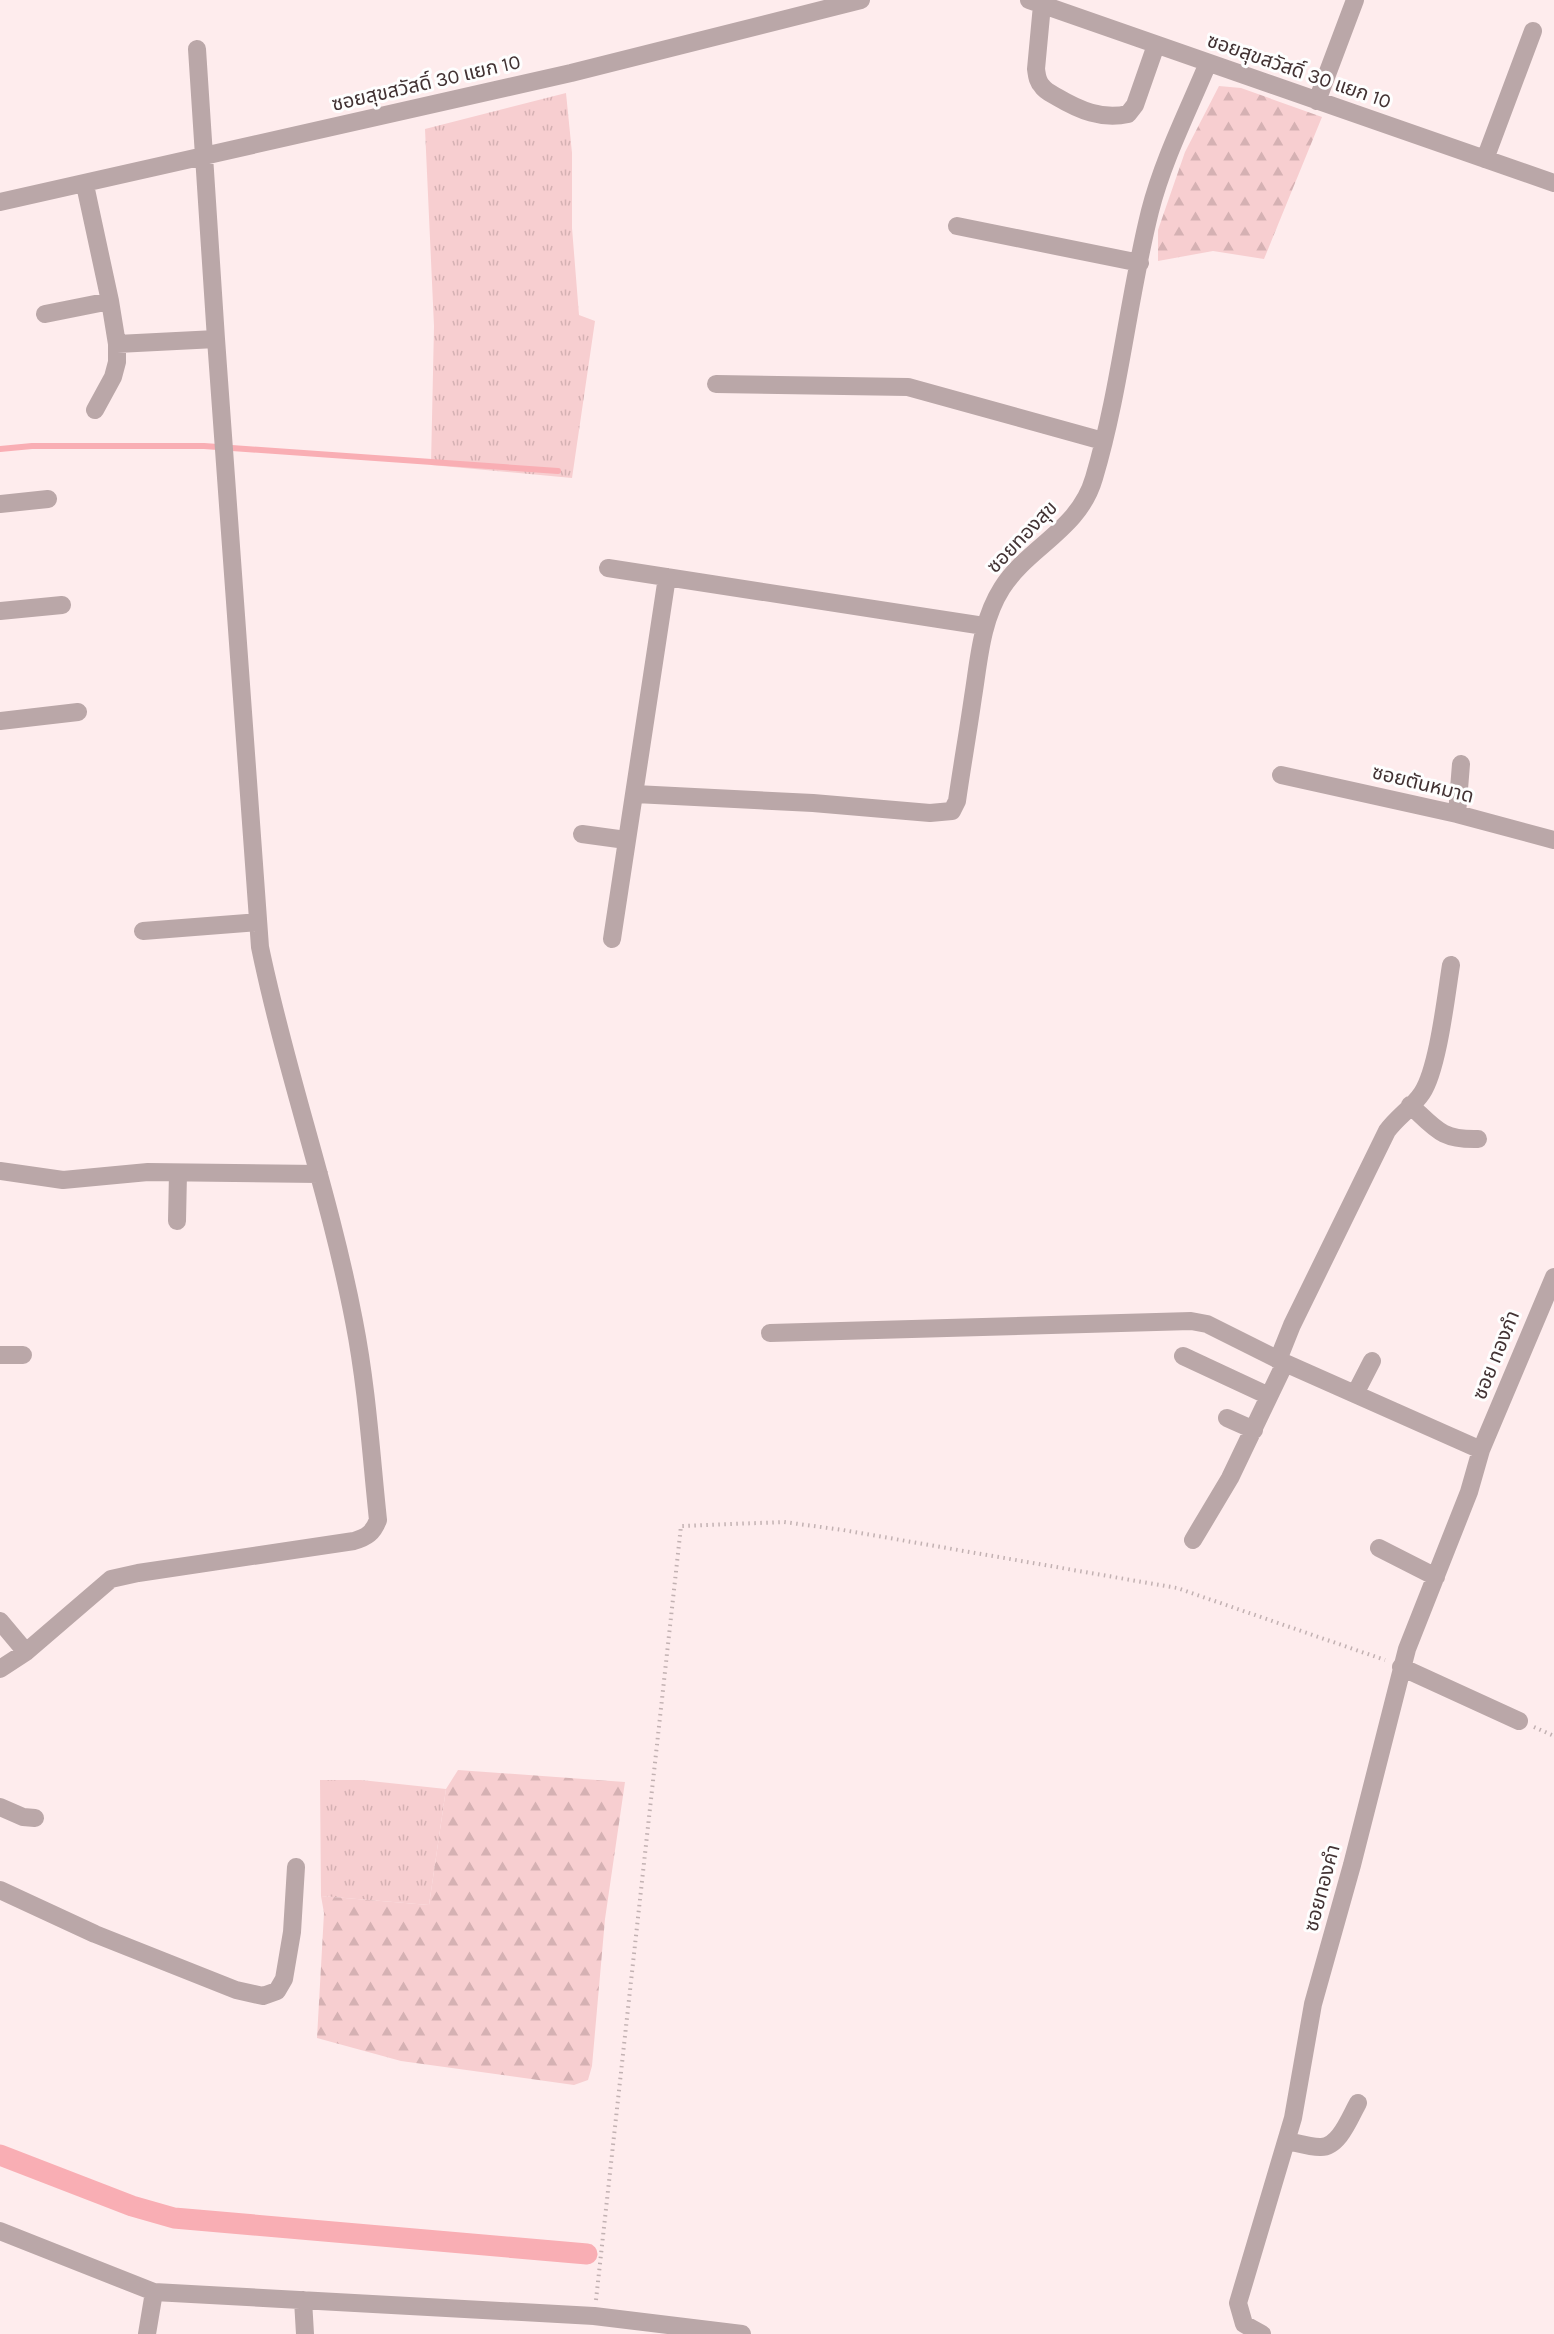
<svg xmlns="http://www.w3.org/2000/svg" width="1554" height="2334" font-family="Karla,'Noto Sans Thai',sans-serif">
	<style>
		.grass { fill: url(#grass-tufts) }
		.forest { fill: url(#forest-firs) }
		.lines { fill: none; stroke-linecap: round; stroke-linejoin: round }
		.stream { stroke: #f9aeb4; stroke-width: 6 }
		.canal { stroke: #f9aeb4; stroke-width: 21 }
		.path { stroke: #c2b1b2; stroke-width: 4; stroke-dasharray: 1.5 4.5; stroke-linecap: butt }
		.minor { stroke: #baa7a8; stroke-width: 18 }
		.labels { text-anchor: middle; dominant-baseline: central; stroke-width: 6; stroke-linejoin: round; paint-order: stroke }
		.street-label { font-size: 20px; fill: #423233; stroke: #fefefe }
	</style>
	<defs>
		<pattern id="grass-tufts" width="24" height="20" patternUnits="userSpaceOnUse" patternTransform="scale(1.5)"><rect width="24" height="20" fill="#f7ced0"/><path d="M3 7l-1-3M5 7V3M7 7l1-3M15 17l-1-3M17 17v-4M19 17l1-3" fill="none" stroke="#d5b1b3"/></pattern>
		<pattern id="forest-firs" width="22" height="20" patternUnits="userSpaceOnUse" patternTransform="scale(1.5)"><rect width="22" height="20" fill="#f7ced0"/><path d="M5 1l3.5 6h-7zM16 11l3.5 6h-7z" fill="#d5b1b3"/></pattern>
	</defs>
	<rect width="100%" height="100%" fill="#feeced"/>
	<path class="grass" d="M 566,93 L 572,153 L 572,228 L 579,315 L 595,321 L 572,478 L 431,465 L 434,326 L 425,129 Z
		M 320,1780 L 361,1780 L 446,1789 L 429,1905 L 321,1896 Z"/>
	<path class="forest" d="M 1219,86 L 1241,88 L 1322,117 L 1264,259 L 1213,251 L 1158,261 L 1158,230 L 1185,152 Z
		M 458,1770 L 625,1782 L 605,1919 L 592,2066 L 588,2080 L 574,2085 L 401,2061 L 317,2038 L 324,1913 L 321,1896 L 429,1905 L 446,1789 Z"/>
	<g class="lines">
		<path class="stream" d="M 0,449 L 32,446 L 204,446 L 558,471"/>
		<path class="canal" d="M 0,2155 L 132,2206 L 174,2218 L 587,2254"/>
		<path class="path" d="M 1534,1727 L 1554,1736
			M 596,2300 L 681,1526 L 784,1522 L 843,1530 L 1177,1588 L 1385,1660"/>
		<path class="minor" d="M 1029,0 L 1554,183
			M 1042,5 L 1036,69 C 1037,75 1037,81 1042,86 C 1045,91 1052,94 1057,97 C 1079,110 1102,120 1128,114 L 1135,105 L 1156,45
			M 1317,101 L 1355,0
			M 1485,159 L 1533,31
			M 85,185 L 110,301 L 117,344 L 117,362 L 113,377 L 95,410
			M 0,202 L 571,73 L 861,0
			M 957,226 L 1140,263
			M 45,314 L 110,301
			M 117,344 L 216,339
			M 716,384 L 908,387 L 1103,441
			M 0,504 L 48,499
			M 608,568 L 984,626
			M 0,611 L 62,605
			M 0,721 L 78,712
			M 1281,775 L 1457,814 L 1554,840
			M 635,794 L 813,803 L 930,813 L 952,811 L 957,801 C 962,766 968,732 973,697 C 979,660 981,621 1002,588 C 1029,546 1079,530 1094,478 C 1120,391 1128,299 1150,211 C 1163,160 1188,111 1208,63
			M 1457,814 L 1461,764
			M 582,834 L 626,840
			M 143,931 L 258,922
			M 612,939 L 667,577
			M 1410,1105 C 1436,1129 1441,1140 1478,1139
			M 0,1171 L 63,1180 L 148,1172 L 319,1174
			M 177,1221 L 178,1173
			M 770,1333 L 1191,1321 L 1207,1324 L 1285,1363 L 1481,1450
			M 0,1355 L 23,1355
			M 1183,1356 L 1269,1396
			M 1278,1360 L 1292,1325 L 1387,1131 C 1397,1117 1413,1107 1422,1093 C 1438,1069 1446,996 1451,965
			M 1355,1394 L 1372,1361
			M 1227,1418 L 1254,1430
			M 1193,1540 L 1230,1478 L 1285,1363
			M 1379,1548 L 1436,1577
			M 0,1621 L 26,1652
			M 1401,1667 L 1519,1721
			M 0,1669 L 26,1652 L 111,1579 L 138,1573 L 354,1541 C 367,1537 373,1533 378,1520 C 371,1454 367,1387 354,1321 C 330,1195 286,1073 260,947 L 216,339 L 197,49
			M 0,1807 L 23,1817 L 35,1818
			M 0,1890 L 95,1934 L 236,1990 L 263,1996 L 277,1991 L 284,1979 L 292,1932 L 296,1867
			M 1287,2141 C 1297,2143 1309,2147 1320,2147 C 1339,2148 1350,2117 1358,2103
			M 0,2231 L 154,2292 L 594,2316 L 742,2334
			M 303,2300 L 305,2334
			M 147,2334 L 154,2292
			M 1262,2334 L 1244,2324 L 1238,2303 L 1293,2118 L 1313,2004 L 1352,1865 L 1407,1649 L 1469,1492 L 1481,1450 L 1554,1277"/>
	</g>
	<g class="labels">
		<g class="street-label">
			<text transform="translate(1299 71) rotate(19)">ซอยสุขสวัสดิ์ 30 แยก 10</text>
			<text transform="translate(426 83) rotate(-13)">ซอยสุขสวัสดิ์ 30 แยก 10</text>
			<text transform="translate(1022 537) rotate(-46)">ซอยทองสุข</text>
			<text transform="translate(1423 784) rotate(14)">ซอยตันหมาด</text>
			<text transform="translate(1496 1355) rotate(-68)">ซอย ทองภํา</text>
			<text transform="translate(1322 1888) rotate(-75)">ซอยทองคำ</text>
		</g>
	</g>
</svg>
